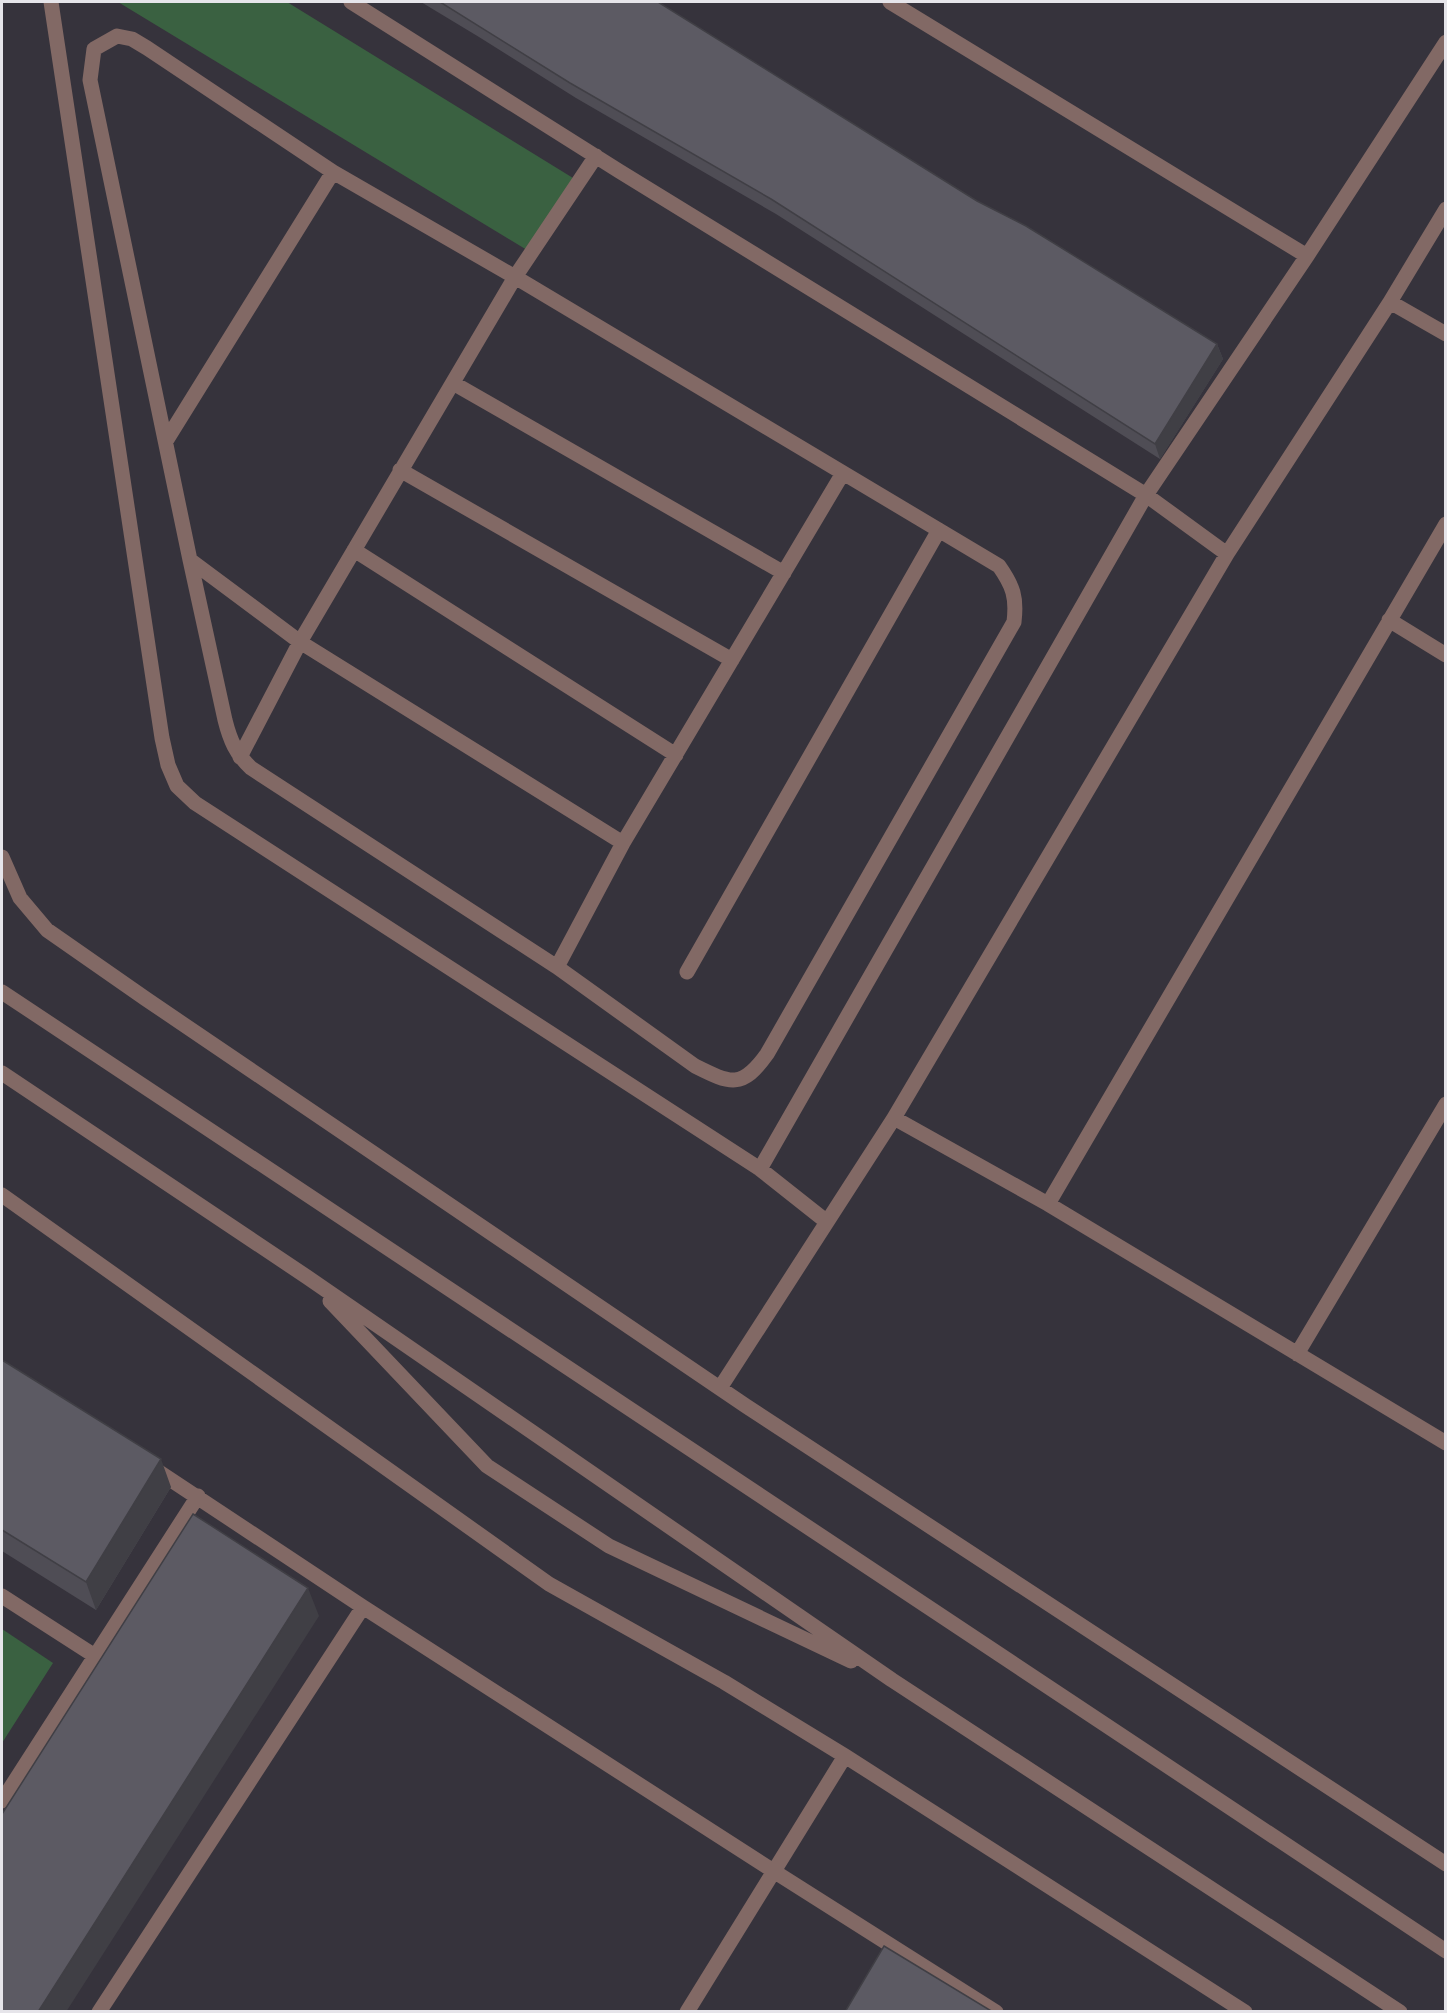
<svg xmlns="http://www.w3.org/2000/svg" width="1447" height="2013" font-family="'Zilla Slab',serif">
	<style>
		.green { fill: #3a6141 }
		.lines { fill: none; stroke-linecap: round; stroke-linejoin: round }
		.minor { stroke: #826965; stroke-width: 15 }
		.wall { fill: #4f4d55 }
		.shaded-wall { fill: #403f45 }
		.building { fill: #5c5a63; stroke: #403f45; stroke-width: 1.5 }
	</style>
	<rect width="100%" height="100%" fill="#36333c"/>
	<path class="green" d="M 118,2 L 287,2 L 573,178 L 527,250 Z
		M 2,1629 L 53,1663 L 2,1743 Z"/>
	<g class="lines">
		<path class="minor" d="M 51,2 L 162,738 L 168,765 L 177,786 L 195,803 L 760,1169 L 827,1222
			M 351,2 L 619,171 L 1146,495 L 1227,554
			M 890,2 L 1307,256
			M 117,36 L 132,39 L 147,48 L 333,172 L 515,277 L 999,566 C 1013,586 1017,597 1014,622 L 767,1054 C 742,1089 731,1084 695,1066 L 557,967 L 251,768 C 236,754 230,740 225,720 L 190,560 L 90,80 L 94,49 Z
			M 1390,302 L 1446,334
			M 453,383 L 784,573
			M 166,441 L 333,172
			M 400,470 L 732,660
			M 354,550 L 676,755
			M 190,560 L 300,642 L 623,843
			M 1389,620 L 1446,655
			M 240,757 L 300,642 L 515,277 L 596,156
			M 2,857 L 20,898 L 47,930 L 146,999 L 746,1406 L 1446,1864
			M 557,967 L 623,843 L 843,473
			M 687,972 L 939,530
			M 2,992 L 1446,1951
			M 2,1073 L 307,1277 L 892,1680 L 1400,2012
			M 894,1118 L 1048,1204 L 1446,1443
			M 760,1169 L 1146,495 L 1307,256 L 1446,42
			M 2,1195 L 549,1584 L 724,1682 L 845,1756 L 1245,2012
			M 1048,1204 L 1446,524
			M 330,1301 L 487,1466 L 609,1546 L 851,1661
			M 1297,1354 L 1446,1104
			M 720,1388 L 894,1118 L 1227,554 L 1390,302 L 1446,209
			M 150,1466 L 363,1607 L 775,1872 L 996,2012
			M 2,1596 L 95,1656
			M 2,1801 L 198,1496
			M 99,2012 L 363,1607
			M 687,2012 L 845,1756"/>
	</g>
	<path class="wall" d="M 421,2 L 658,2 L 977,201 L 1217,344 L 1223,359 L 1160,459 L 776,214 L 576,98 L 479,37 Z
		M 2,1360 L 171,1487 L 96,1610 L 2,1551 Z"/>
	<path class="shaded-wall" d="M 1217,344 L 1223,359 L 1160,459 L 1155,444 Z
		M 161,1459 L 171,1487 L 96,1610 L 86,1582 Z
		M 308,1588 L 319,1616 L 66,2012 L 38,2012 Z"/>
	<path class="building" d="M 440,2 L 658,2 L 977,201 L 1026,226 L 1217,344 L 1155,444 L 771,199 L 570,83 Z
		M 2,1360 L 161,1459 L 86,1582 L 2,1530 Z
		M 193,1514 L 308,1588 L 38,2012 L 2,2012 L 2,1814 Z
		M 884,1946 L 993,2012 L 845,2012 Z"/>
	<rect width="1447" height="2013" fill="none" stroke="#e6e5ea" stroke-width="6"/>
</svg>
